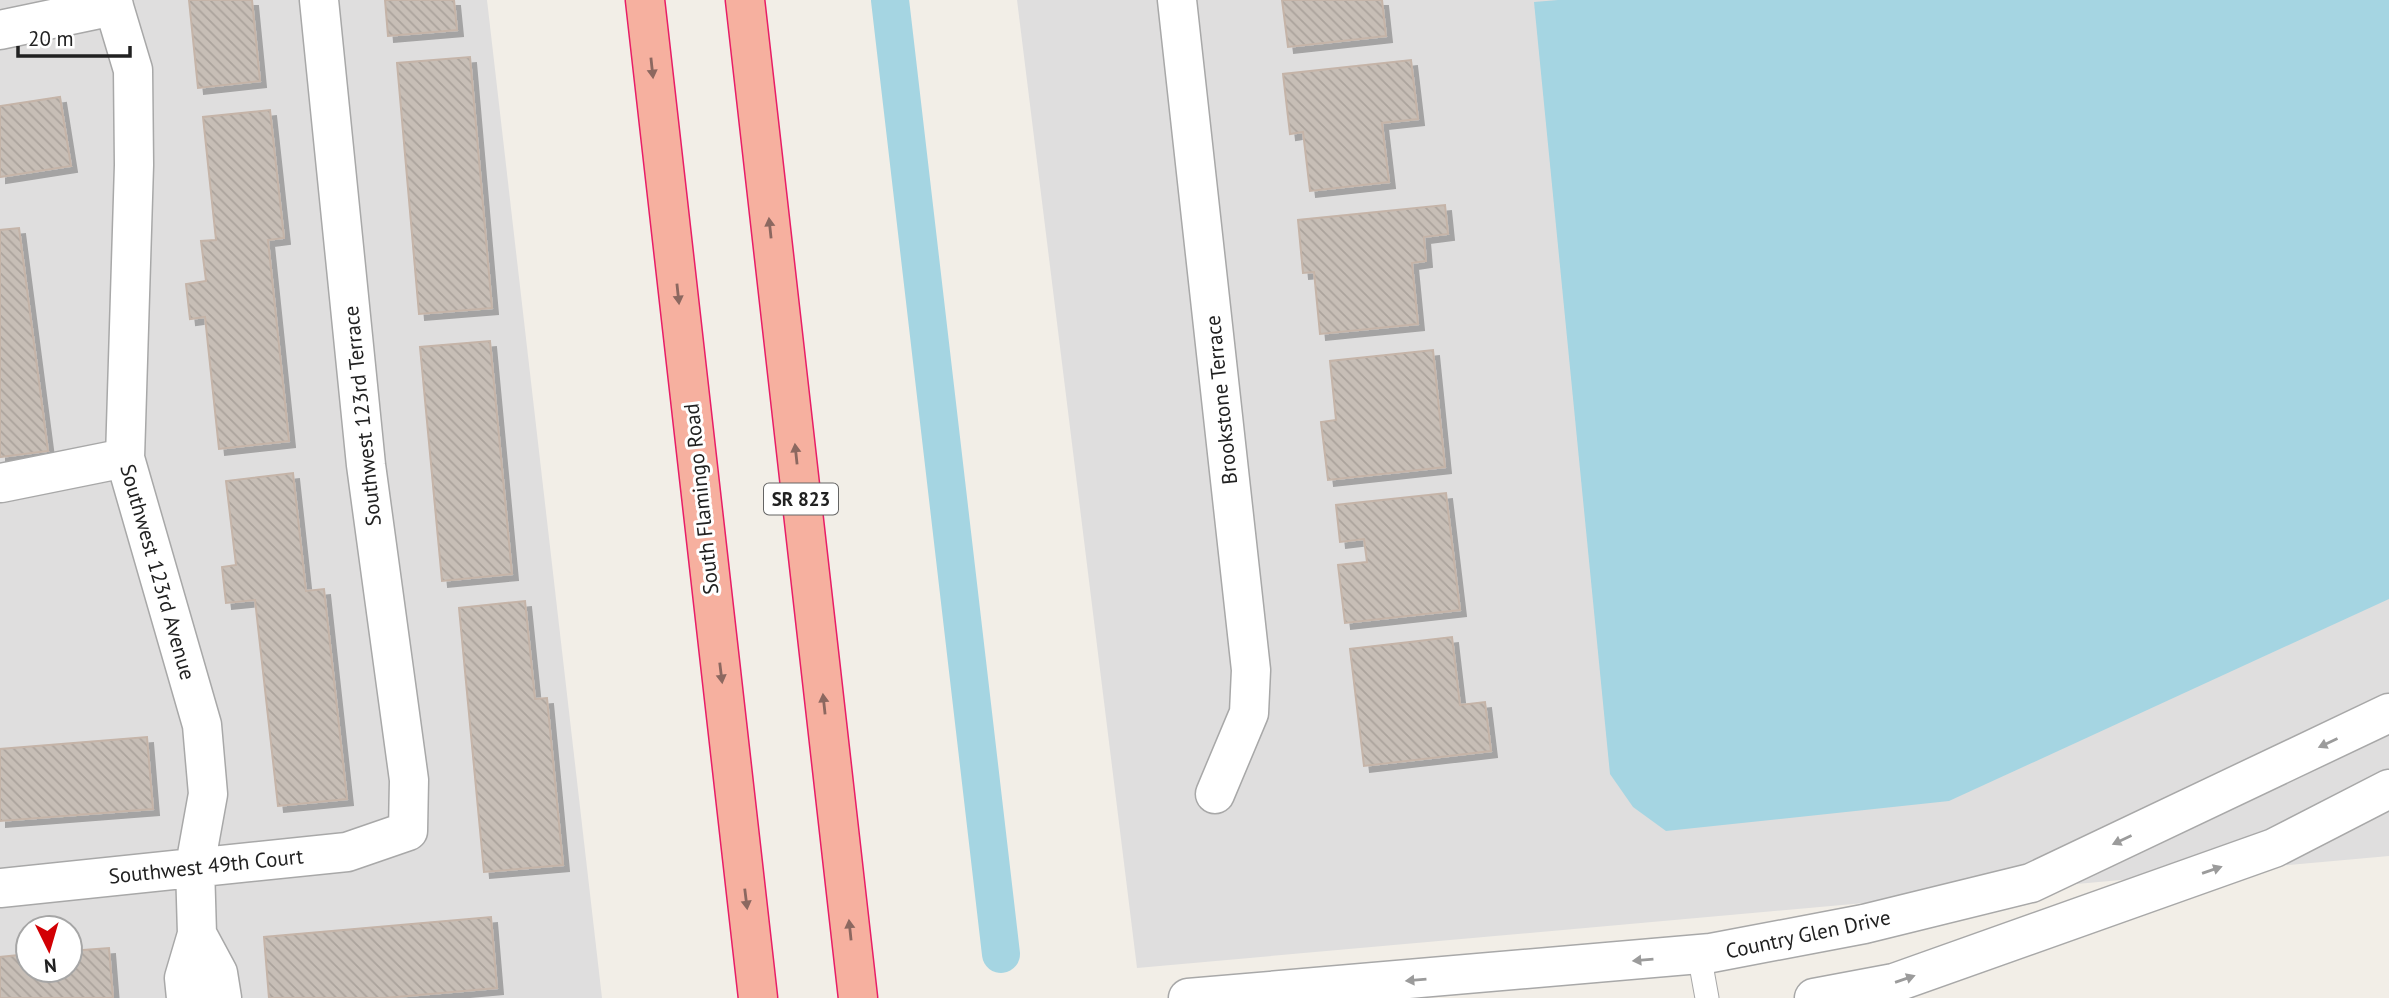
<svg xmlns="http://www.w3.org/2000/svg" width="2389" height="998" font-family="'PT Sans',sans-serif">
	<style>
		.residential { fill: #dfdede; fill-rule: evenodd }
		.water { fill: #a5d5e2 }
		.lines { fill: none; stroke-linecap: round; stroke-linejoin: round }
		.canal { stroke: #a5d5e2; stroke-width: 38 }
		.building { fill: url(#building-back-hatch); stroke: #c5b4a8; stroke-width: 2; filter: url(#shadow) }
		.service-casing { stroke: #a8a8a8; stroke-width: 25 }
		.minor-casing { stroke: #a8a8a8; stroke-width: 41 }
		.trunk-casing { stroke: #e81d66; stroke-width: 41 }
		.service { stroke: #fff; stroke-width: 23 }
		.minor { stroke: #fff; stroke-width: 38 }
		.trunk { stroke: #f6b09f; stroke-width: 38 }
		.oneway { fill: #8c6860 }
		.oneway2 { fill: #9b9b9b }
		.labels { text-anchor: middle; dominant-baseline: central; stroke-width: 6; stroke-linejoin: round; paint-order: stroke }
		.shield { fill: #fff; stroke: #646464; stroke-width: 2 }
		.shield-label { font-size: 19px; font-weight: bold; fill: #212121 }
		.street-label { font-size: 21px; fill: #212121; stroke: #fff }
	</style>
	<defs>
		<pattern id="building-back-hatch" width="6" height="6" patternUnits="userSpaceOnUse" patternTransform="scale(1.75)"><rect width="6" height="6" fill="#c7beb6"/><path d="M-1 5l2 2M0 0l6 6M5-1l2 2" fill="none" stroke="#aba39c"/></pattern>
		<filter id="shadow"><feDropShadow dx="6" dy="6" stdDeviation="0" flood-color="#0004"/></filter>
	</defs>
	<rect width="100%" height="100%" fill="#f2eee7"/>
	<path class="residential" d="M 0,0 L 487,0 L 602,998 L 0,998 ZM 28,928 L 70,928 L 70,970 L 28,970 Z
		M 1017,0 L 2389,0 L 2389,856 L 1137,968 Z"/>
	<path class="water" d="M 1558,0 L 2389,0 L 2389,599 L 1949,801 L 1666,831 L 1633,807 L 1610,774 L 1534,2 Z"/>
	<g class="lines">
		<path class="canal" d="M 890,0 L 1001,954"/>
	</g>
	<path class="building" d="M 189,0 L 252,0 L 260,81 L 198,88 Z
		M 385,0 L 454,0 L 457,30 L 388,36 Z
		M 1282,0 L 1382,0 L 1386,36 L 1288,47 Z
		M 470,57 L 492,308 L 419,314 L 397,63 Z
		M 1411,60 L 1418,119 L 1382,123 L 1389,182 L 1310,191 L 1303,132 L 1290,134 L 1283,74 Z
		M 60,97 L 71,166 L 0,177 L 0,106 Z
		M 270,110 L 284,238 L 268,240 L 289,441 L 219,449 L 205,317 L 190,319 L 186,284 L 206,281 L 201,241 L 216,240 L 203,117 Z
		M 1445,205 L 1448,234 L 1424,237 L 1426,261 L 1412,263 L 1418,324 L 1320,334 L 1314,272 L 1303,273 L 1298,220 Z
		M 19,228 L 48,451 L 0,457 L 0,230 Z
		M 490,341 L 512,574 L 442,581 L 420,347 Z
		M 1433,350 L 1445,467 L 1328,480 L 1321,422 L 1336,420 L 1330,361 Z
		M 293,473 L 306,591 L 324,589 L 347,799 L 278,806 L 255,600 L 226,603 L 222,567 L 236,565 L 226,481 Z
		M 1446,493 L 1460,610 L 1345,623 L 1338,565 L 1367,562 L 1364,539 L 1340,542 L 1336,505 Z
		M 525,601 L 535,699 L 547,698 L 563,865 L 484,872 L 459,608 Z
		M 1452,637 L 1460,705 L 1485,702 L 1491,751 L 1364,766 L 1350,649 Z
		M 147,737 L 153,809 L 0,821 L 0,749 Z
		M 491,917 L 497,988 L 385,998 L 269,998 L 264,937 Z
		M 109,948 L 113,998 L 0,998 L 0,957 L 28,954 L 28,970 L 70,970 L 70,951 Z"/>
	<g class="lines">
		<defs>
			<path id="service" d="M 1699,954 L 1707,998"/>
			<path id="minor" d="M 112,0 L 133,70 L 134,165 L 125,458 L 202,725 L 208,794 L 195,866 L 197,934 L 184,978 L 186,998
				M 1177,0 L 1251,670 L 1249,713 L 1215,794
				M 0,30 L 114,6
				M 1,483 L 125,458
				M 0,888 L 347,852 L 408,831 L 409,780 L 366,465 L 319,0
				M 197,934 L 218,973 L 222,998
				M 1188,998 L 1711,953 L 1864,924 L 2031,883 L 2389,713
				M 1814,998 L 1894,983 L 2274,848 L 2389,789"/>
			<path id="trunk" d="M 645,0 L 758,998
				M 745,0 L 858,998"/>
		</defs>
		<use href="#service" class="service-casing"/>
		<use href="#minor" class="minor-casing"/>
		<use href="#trunk" class="trunk-casing"/>
		<use href="#service" class="service"/>
		<use href="#minor" class="minor"/>
		<use href="#trunk" class="trunk"/>
	</g>
	<defs><path id="oneway-solid" d="M-6-.8H1V-3.2L6.5 0L1 3.2V.8H-6Z" transform="scale(1.75)"/></defs>
	<g class="oneway">
		<use href="#oneway-solid" transform="translate(652 68) rotate(84)"/>
		<use href="#oneway-solid" transform="translate(770 228) rotate(-96)"/>
		<use href="#oneway-solid" transform="translate(678 294) rotate(84)"/>
		<use href="#oneway-solid" transform="translate(796 454) rotate(-96)"/>
		<use href="#oneway-solid" transform="translate(721 673) rotate(83)"/>
		<use href="#oneway-solid" transform="translate(824 704) rotate(-96)"/>
		<use href="#oneway-solid" transform="translate(746 899) rotate(83)"/>
		<use href="#oneway-solid" transform="translate(850 930) rotate(-96)"/>
	</g>
	<g class="oneway2">
		<use href="#oneway-solid" transform="translate(2328 743) rotate(155)"/>
		<use href="#oneway-solid" transform="translate(2122 840) rotate(155)"/>
		<use href="#oneway-solid" transform="translate(2212 870) rotate(-19)"/>
		<use href="#oneway-solid" transform="translate(1643 960) rotate(175)"/>
		<use href="#oneway-solid" transform="translate(1905 979) rotate(-19)"/>
		<use href="#oneway-solid" transform="translate(1416 980) rotate(175)"/>
	</g>
	<g class="labels">
		<rect class="shield" x="764" y="483.5" width="74" height="31" rx="5"/>
		<g class="shield-label">
			<text x="801" y="499">SR 823</text>
		</g>
		<g class="street-label">
			<text transform="translate(1221 400) rotate(-96)">Brookstone Terrace</text>
			<text transform="translate(362 416) rotate(-96)">Southwest 123rd Terrace</text>
			<text transform="translate(701 499) rotate(-96)">South Flamingo Road</text>
			<text transform="translate(158 572) rotate(74)">Southwest 123rd Avenue</text>
			<text transform="translate(206 866) rotate(-6)">Southwest 49th Court</text>
			<text transform="translate(1808 934) rotate(-12)">Country Glen Drive</text>
		</g>
	</g>
	<g transform="translate(49 949) rotate(175)"><circle r="33" fill="#ffffff" stroke="#a6a6a6" stroke-width="2"/>
	<path d="M0-5L12 26L0 18L-12 26Z" fill="#d20004"/>
	<text y="-10" font-size="19" font-weight="bold" text-anchor="middle" fill="#212121">N</text>
	</g>
	<path d="M18 46v10h112v-10" fill="none" stroke="#212121" stroke-width="3.5"/>
	<text x="28" y="46" font-size="21" fill="#212121" stroke="#ffffff" stroke-width="5" paint-order="stroke">20 m</text>
</svg>
